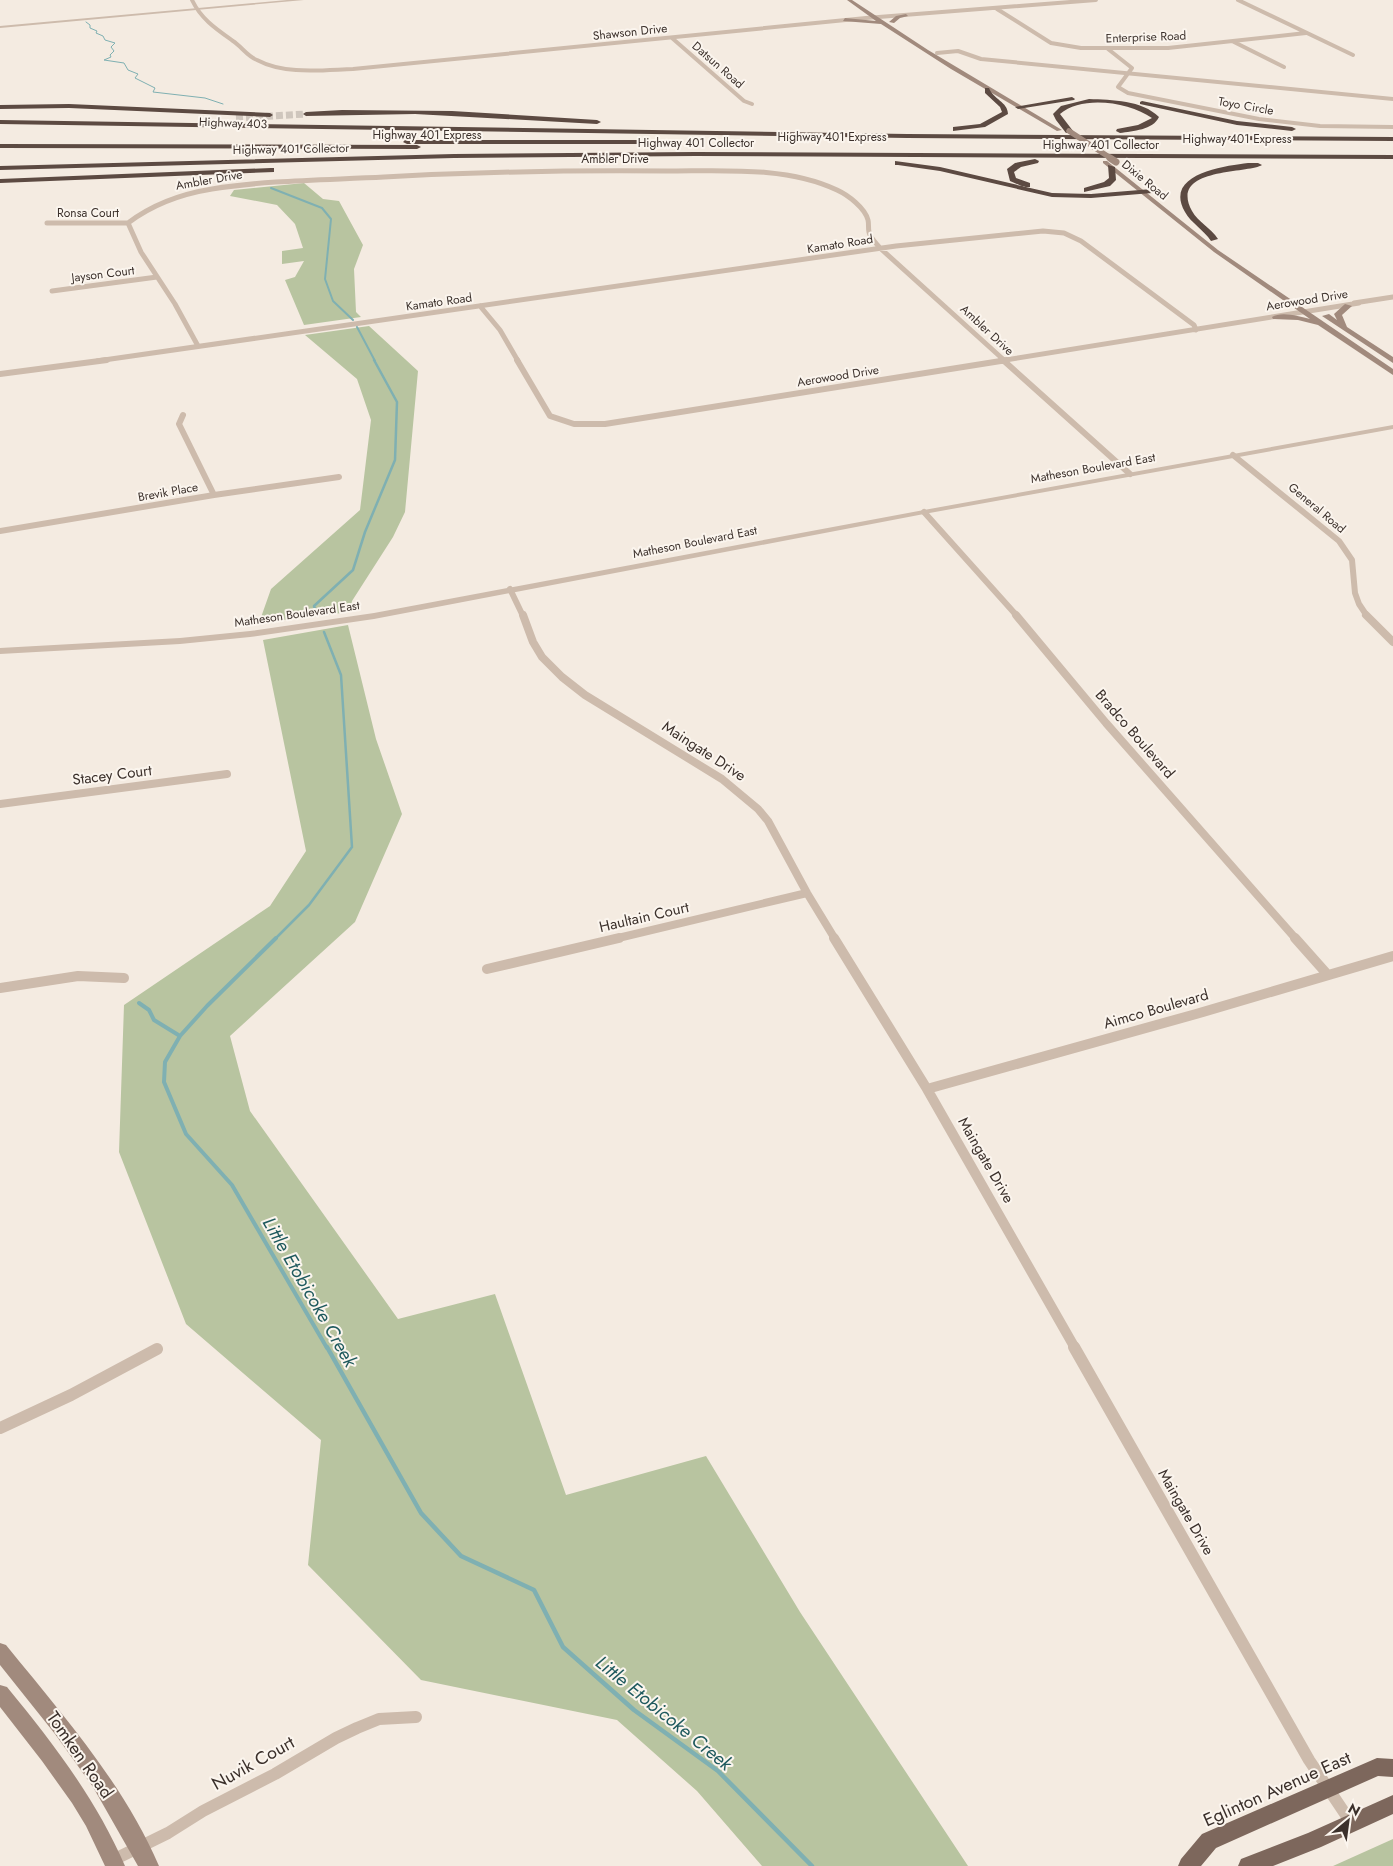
<svg xmlns="http://www.w3.org/2000/svg" width="1393" height="1866" font-family="Jost,sans-serif">
	<style>
		.green { fill: #b8c4a0 }
		.lines { fill: none; stroke-linecap: round; stroke-linejoin: round }
		.stream-far4 { stroke: #7fb0b2; stroke-width: 1 }
		.stream-far3 { stroke: #7fb0b2; stroke-width: 2 }
		.stream-far2 { stroke: #7fb0b2; stroke-width: 2.5 }
		.stream-far1 { stroke: #7fb0b2; stroke-width: 4 }
		.stream { stroke: #7fb0b2; stroke-width: 4.5 }
		.motorway-tunnel { stroke: #cfc6bd; stroke-width: 7; stroke-dasharray: 7 3; stroke-linecap: butt }
		.minor-far5 { stroke: #cdbbac; stroke-width: 4 }
		.minor-far4 { stroke: #cdbbac; stroke-width: 5 }
		.minor-far3 { stroke: #cdbbac; stroke-width: 6 }
		.minor-far2 { stroke: #cdbbac; stroke-width: 8 }
		.minor-far1 { stroke: #cdbbac; stroke-width: 10 }
		.minor { stroke: #cdbbac; stroke-width: 12 }
		.tertiary { fill: #cdbbac; fill-rule: evenodd }
		.secondary { fill: #a18a7d; fill-rule: evenodd }
		.primary { fill: #7d675c; fill-rule: evenodd }
		.motorway { fill: #5c4a42; fill-rule: evenodd }
		.secondary-bridge-far1 { stroke: #a18a7d; stroke-width: 5.5 }
		.secondary-bridge { stroke: #a18a7d; stroke-width: 7 }
		.labels { text-anchor: middle; dominant-baseline: central; stroke-width: 4; stroke-linejoin: round; paint-order: stroke }
		.far-street-label { font-size: 12px; fill: #3b302b; stroke: #fbf5ee }
		.street-label { font-size: 15px; fill: #3b302b; stroke: #fbf5ee }
		.near-street-label { font-size: 18px; fill: #3b302b; stroke: #fbf5ee }
		.near-water-label { font-size: 19px; font-style: italic; fill: #1f5a5e; stroke: #fbf5ee }
	</style>
	<rect width="100%" height="100%" fill="#f4ebe1"/>
	<path class="green" d="M 304,183 L 323,199 L 339,201 L 363,245 L 354,269 L 356,312 L 361,317 L 304,325 L 285,280 L 295,277 L 304,261 L 282,264 L 282,251 L 303,248 L 295,224 L 277,205 L 230,196 L 234,190 Z
		M 369,326 L 418,371 L 405,512 L 393,537 L 352,601 L 350,612 L 259,623 L 271,589 L 360,510 L 371,420 L 357,379 L 305,335 Z
		M 348,625 L 376,739 L 402,814 L 355,922 L 230,1036 L 250,1111 L 398,1319 L 495,1294 L 566,1495 L 706,1456 L 800,1612 L 968,1866 L 762,1866 L 697,1791 L 617,1720 L 421,1680 L 308,1565 L 321,1440 L 186,1324 L 119,1152 L 124,1005 L 270,906 L 306,851 L 263,640 Z
		M 1393,1839 L 1393,1866 L 1333,1866 Z"/>
	<g class="lines">
		<path class="stream-far4" d="M 86,22 L 90,25 L 90,28 L 97,31 L 96,33 L 103,36 L 105,40 L 115,43 L 111,47 L 114,51 L 110,55 L 111,57 L 104,60 L 124,63 L 128,70 L 138,74 L 135,78 L 155,88 L 153,92 L 205,98 L 223,104"/>
		<path class="stream-far3" d="M 271,188 L 322,208 L 331,219 L 325,279 L 333,301 L 353,320
			M 357,327 L 375,361"/>
		<path class="stream-far2" d="M 316,612 L 314,606 L 353,570 L 365,532 L 395,460 L 397,402 L 374,360
			M 275,939 L 309,905 L 352,847 L 341,675 L 324,632"/>
		<path class="stream-far1" d="M 276,938 L 207,1006 L 180,1036 L 165,1062 L 164,1082 L 186,1134 L 232,1185 L 327,1348
			M 139,1003 L 149,1010 L 154,1020 L 180,1036"/>
		<path class="stream" d="M 327,1347 L 421,1513 L 461,1556 L 534,1590 L 563,1647 L 634,1710 L 718,1771 L 812,1866"/>
		<path class="motorway-tunnel" d="M 236,118 L 306,114"/>
		<path class="minor-far5" d="M 192,0 C 201,19 216,29 233,41 C 241,46 247,56 257,60 C 285,75 322,70 353,69 L 866,18 L 1096,0
			M 1238,0 L 1353,55
			M 997,9 L 1051,43 L 1081,48 L 1168,48 L 1306,33
			M 672,38 L 744,101 L 752,104
			M 1234,42 L 1284,67
			M 1108,49 L 1132,68 L 1118,87 L 1128,93 L 1259,119 L 1320,126 L 1393,127
			M 937,53 L 958,51 L 981,59 L 1393,99"/>
		<path class="minor-far4" d="M 47,223 L 128,223
			M 52,291 L 157,277
			M 1354,303 L 1393,297
			M 480,306 L 500,330 L 518,361
			M 198,346 L 175,304 L 141,252 L 128,223 C 153,204 181,194 212,189 C 268,180 327,180 384,177 C 478,172 573,170 667,171 C 721,171 787,166 837,190 C 848,195 865,208 868,220 C 869,224 868,228 869,232 C 870,238 876,243 880,248 L 1005,361
			M 97,361 L 896,246 L 1043,231 L 1064,233 L 1081,241 L 1194,325 L 1196,330
			M 999,361 L 1359,303"/>
		<path class="minor-far3" d="M 517,360 L 550,416 L 574,424 L 605,424 L 1007,360
			M 1003,360 L 1130,474
			M 0,374 L 107,360
			M 183,415 L 179,424 L 214,495
			M 1233,455 L 1339,541 L 1352,560 L 1355,593 L 1359,604 L 1367,616
			M 924,512 L 1017,616
			M 0,531 L 214,495 L 339,477
			M 510,589 L 523,616"/>
		<path class="minor-far2" d="M 523,615 L 533,642 L 542,657 L 562,677 L 585,695 L 722,779 L 758,809 L 768,821 L 807,893 L 835,939
			M 1016,615 L 1106,723 L 1296,939
			M 1366,615 L 1393,642
			M 0,804 L 227,774
			M 614,939 L 807,893"/>
		<path class="minor-far1" d="M 834,938 L 927,1089 L 1075,1348
			M 1295,938 L 1327,974
			M 487,969 L 619,938
			M 0,988 L 78,976 L 124,978
			M 927,1089 L 1196,1014 L 1393,956"/>
		<path class="minor" d="M 1074,1347 L 1309,1760 L 1352,1824
			M 0,1428 L 71,1395 L 157,1349
			M 113,1860 L 168,1833 L 203,1811 L 275,1774 L 336,1738 L 357,1728 L 379,1719 L 416,1717"/>
		<path class="tertiary" d="M 287,0 L 304,0 L 0,28 L 0,26 Z
			M 1393,425 L 1393,429 L 924,514 L 374,619 L 250,637 L 180,644 L 0,654 L 0,648 L 180,638 L 250,631 L 374,613 L 924,510 Z"/>
		<path class="secondary" d="M 847,0 L 852,0 L 928,50 L 1062,130 L 1057,131 L 951,69 L 881,24 L 843,21 L 845,18 L 876,21 Z
			M 906,14 L 908,16 L 900,18 L 894,23 L 889,22 L 896,16 Z
			M 1103,161 L 1107,161 L 1218,250 L 1393,369 L 1393,375 L 1318,325 L 1298,320 L 1273,319 L 1272,317 C 1281,311 1299,316 1310,319 L 1214,252 L 1103,163 Z
			M 1345,304 L 1352,306 L 1342,315 L 1347,327 L 1393,357 L 1393,363 L 1322,316 L 1329,314 L 1337,320 L 1334,314 Z
			M 0,1643 L 6,1645 C 62,1714 124,1784 159,1866 L 138,1866 L 93,1787 L 55,1734 L 0,1665 Z
			M 0,1685 L 7,1687 C 53,1743 96,1799 125,1866 L 105,1866 L 86,1826 L 72,1803 L 42,1761 L 0,1707 Z"/>
		<path class="primary" d="M 1377,1758 L 1393,1759 L 1393,1777 L 1378,1776 L 1216,1848 L 1201,1866 L 1178,1866 L 1181,1859 L 1202,1834 Z
			M 1393,1795 L 1393,1814 L 1321,1847 L 1273,1866 L 1238,1866 L 1241,1859 L 1308,1833 Z"/>
		<path class="motorway" d="M 985,88 L 989,88 C 993,99 1008,102 1008,114 L 985,127 L 953,131 L 953,127 L 980,124 L 1002,112 L 1000,107 L 985,93 Z
			M 1072,97 L 1075,99 L 1074,100 L 1018,109 L 1015,107 Z
			M 1089,99 C 1112,100 1142,100 1159,117 C 1153,130 1133,131 1120,133 L 1116,131 L 1117,129 L 1138,125 L 1152,118 C 1129,102 1082,95 1060,114 L 1073,131 L 1066,133 L 1056,120 L 1053,114 L 1061,106 Z
			M 1142,101 L 1237,121 L 1292,127 L 1296,129 L 1292,131 L 1237,125 L 1140,104 L 1140,102 Z
			M 69,104 L 270,113 L 273,115 L 270,117 L 69,108 L 0,109 L 0,105 Z
			M 342,110 L 452,111 L 597,120 L 601,122 L 597,124 L 415,114 L 306,116 L 303,114 L 306,112 Z
			M 0,120 L 907,134 L 1393,137 L 1393,141 L 907,138 L 0,124 Z
			M 404,140 L 644,140 L 648,142 L 644,144 L 407,144 L 403,142 Z
			M 0,144 L 417,145 L 421,147 L 417,149 L 0,148 Z
			M 695,152 L 1393,155 L 1393,159 L 695,156 L 454,158 L 0,170 L 0,166 L 454,154 Z
			M 1035,159 L 1039,161 L 1038,163 L 1021,167 L 1014,172 L 1016,178 L 1030,183 L 1030,187 L 1024,187 L 1010,181 L 1007,169 L 1015,163 Z
			M 895,161 L 940,167 L 1052,193 L 1091,194 L 1152,189 L 1156,191 L 1152,193 L 1091,198 L 1052,197 L 940,171 L 898,165 L 895,165 Z
			M 1248,163 L 1258,163 L 1262,165 C 1248,174 1168,167 1192,211 C 1198,222 1211,228 1218,239 L 1211,241 C 1204,230 1191,223 1185,212 C 1163,174 1224,166 1248,163 Z
			M 1108,165 L 1115,167 L 1116,180 L 1110,186 L 1084,192 L 1084,188 L 1104,182 L 1109,178 Z
			M 271,168 L 274,168 L 274,172 L 0,183 L 0,179 Z"/>
		<path class="secondary-bridge-far1" d="M 1069,131 L 1112,159"/>
		<path class="secondary-bridge" d="M 1110,158 L 1116,162"/>
	</g>
	<g class="labels">
		<g class="far-street-label">
			<text transform="translate(630 32) rotate(-6)">Shawson Drive</text>
			<text transform="translate(1146 37) rotate(-2)">Enterprise Road</text>
			<text transform="translate(718 65) rotate(41)">Datsun Road</text>
			<text transform="translate(1246 106) rotate(10)">Toyo Circle</text>
			<text transform="translate(233 123) rotate(2)">Highway 403</text>
			<text x="427" y="135">Highway 401 Express</text>
			<text x="832" y="137">Highway 401 Express</text>
			<text x="1237" y="139">Highway 401 Express</text>
			<text x="696" y="143">Highway 401 Collector</text>
			<text x="1101" y="145">Highway 401 Collector</text>
			<text transform="translate(291 149) rotate(-1)">Highway 401 Collector</text>
			<text x="615" y="159">Ambler Drive</text>
			<text transform="translate(209 180) rotate(-10)">Ambler Drive</text>
			<text transform="translate(1145 180) rotate(39)">Dixie Road</text>
			<text x="88" y="213">Ronsa Court</text>
			<text transform="translate(840 244) rotate(-9)">Kamato Road</text>
			<text transform="translate(103 274) rotate(-7)">Jayson Court</text>
			<text transform="translate(1307 300) rotate(-9)">Aerowood Drive</text>
			<text transform="translate(439 302) rotate(-8)">Kamato Road</text>
			<text transform="translate(987 330) rotate(43)">Ambler Drive</text>
			<text transform="translate(838 376) rotate(-9)">Aerowood Drive</text>
			<text transform="translate(1093 468) rotate(-10)">Matheson Boulevard East</text>
			<text transform="translate(168 492) rotate(-10)">Brevik Place</text>
			<text transform="translate(1317 508) rotate(40)">General Road</text>
			<text transform="translate(695 542) rotate(-11)">Matheson Boulevard East</text>
			<text transform="translate(297 614) rotate(-8)">Matheson Boulevard East</text>
		</g>
		<g class="street-label">
			<text transform="translate(1135 734) rotate(49)">Bradco Boulevard</text>
			<text transform="translate(704 751) rotate(33)">Maingate Drive</text>
			<text transform="translate(112 775) rotate(-7)">Stacey Court</text>
			<text transform="translate(644 917) rotate(-13)">Haultain Court</text>
			<text transform="translate(1156 1009) rotate(-16)">Aimco Boulevard</text>
			<text transform="translate(986 1160) rotate(60)">Maingate Drive</text>
			<text transform="translate(1186 1512) rotate(60)">Maingate Drive</text>
		</g>
		<g class="near-street-label">
			<text transform="translate(80 1755) rotate(55)">Tomken Road</text>
			<text transform="translate(253 1763) rotate(-29)">Nuvik Court</text>
			<text transform="translate(1277 1789) rotate(-24)">Eglinton Avenue East</text>
		</g>
		<g class="near-water-label">
			<text transform="translate(310 1292) rotate(60)">Little Etobicoke Creek</text>
			<text transform="translate(664 1713) rotate(39)">Little Etobicoke Creek</text>
		</g>
	</g>
	<g transform="translate(1348 1821) rotate(29)" stroke="#fbf5ee" stroke-width="4" paint-order="stroke">
	<path d="M0-4L9 19L0 12L-9 19Z" fill="#3b302b"/>
	<text y="-8" font-size="14" font-weight="bold" text-anchor="middle" fill="#3b302b">N</text>
	</g>
</svg>
